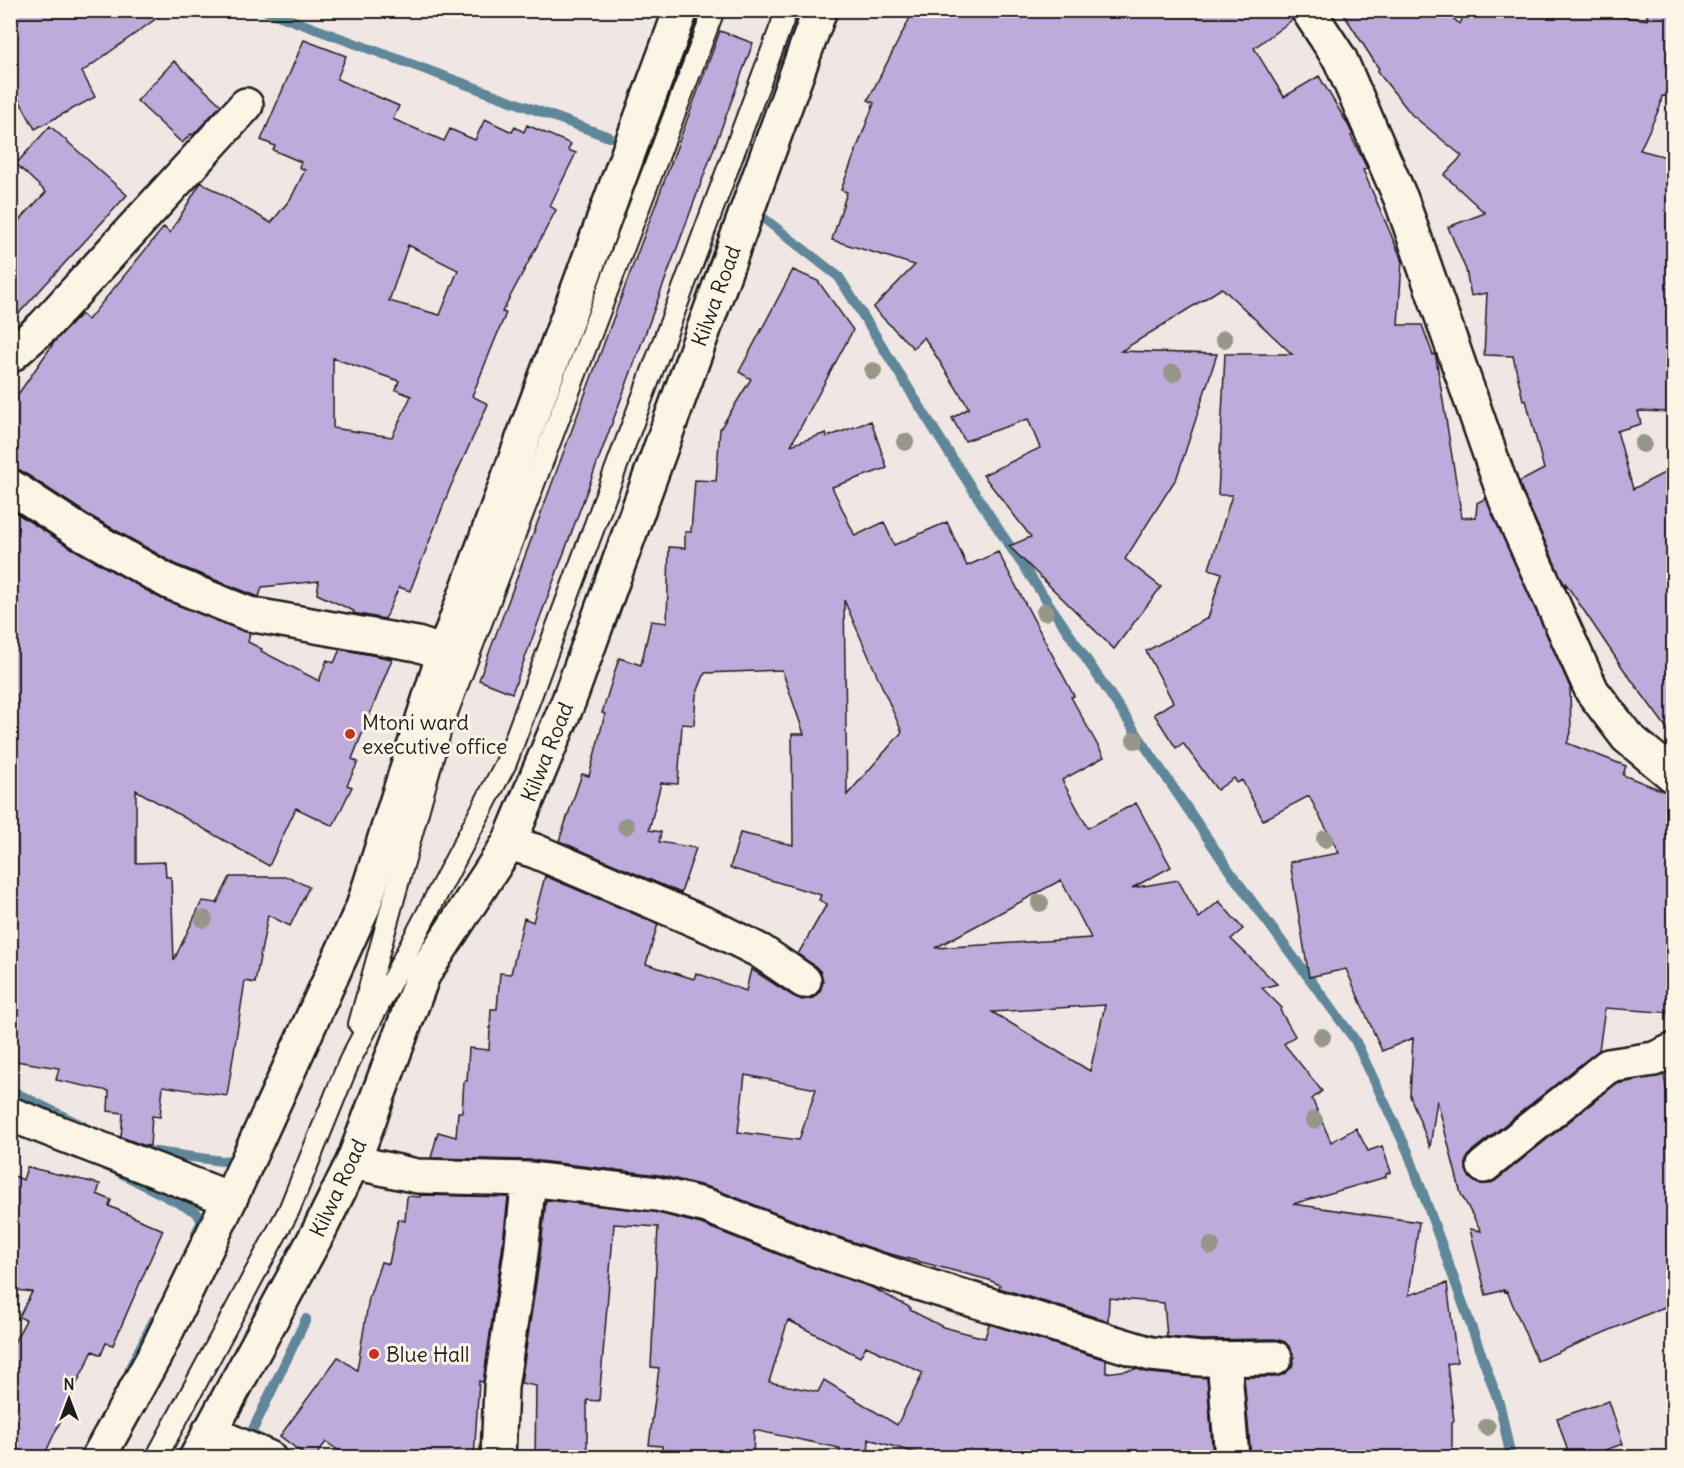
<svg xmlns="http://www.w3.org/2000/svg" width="1684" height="1468" font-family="Delius,sans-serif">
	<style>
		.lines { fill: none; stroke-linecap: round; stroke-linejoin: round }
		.stream { stroke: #5e8799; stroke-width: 10 }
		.building { fill: #bfabdb; stroke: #1c1c1c; stroke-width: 1.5; fill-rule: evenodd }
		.lane-casing { stroke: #1c1c1c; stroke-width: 24 }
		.street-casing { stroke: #1c1c1c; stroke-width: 38 }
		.highway-casing { stroke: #1c1c1c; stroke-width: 38 }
		.lane { stroke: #fcf5e5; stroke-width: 20 }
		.street { stroke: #fcf5e5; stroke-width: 33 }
		.highway { stroke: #fcf5e5; stroke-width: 33 }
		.tree { fill: #969689 }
		.poi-dot { fill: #c8321e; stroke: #fcf5e5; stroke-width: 2 }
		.labels { text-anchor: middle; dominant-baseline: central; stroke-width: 6; stroke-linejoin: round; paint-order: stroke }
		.street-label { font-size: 21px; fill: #1c1c1c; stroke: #fcf5e5 }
		.poi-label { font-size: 21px; fill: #1c1c1c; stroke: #fcf5e5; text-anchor: start }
	</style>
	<rect width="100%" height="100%" fill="#f0e6e3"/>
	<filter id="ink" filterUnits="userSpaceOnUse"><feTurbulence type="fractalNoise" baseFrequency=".0167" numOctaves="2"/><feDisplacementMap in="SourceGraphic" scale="12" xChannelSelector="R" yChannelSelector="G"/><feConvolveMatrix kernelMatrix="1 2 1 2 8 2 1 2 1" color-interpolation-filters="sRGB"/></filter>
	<g filter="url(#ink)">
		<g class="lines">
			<path class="stream" d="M 264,10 L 609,137
				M 762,217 L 839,277 L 947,450 L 1001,533 L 1231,873 L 1355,1040 L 1408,1152 L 1500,1406 L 1511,1458
				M 10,1090 L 83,1126
				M 141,1150 L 222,1161 L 239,1159
				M 119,1172 L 196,1212 L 202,1221 L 196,1233
				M 130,1368 L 154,1320
				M 245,1446 L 306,1319
				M 80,1458 L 91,1443"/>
		</g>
		<path class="building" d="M 29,10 L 168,10 L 82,72 L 95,97 L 35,129 L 10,83 L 10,78 L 15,76 L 10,57 L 10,15 Z
			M 914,10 L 1289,10 L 1292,20 L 1254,48 L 1284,97 L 1319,76 L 1347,123 L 1353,135 L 1351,136 L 1367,168 L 1363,170 L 1402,260 L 1398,325 L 1422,325 L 1433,355 L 1435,354 L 1436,358 L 1462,518 L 1476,517 L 1477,503 L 1486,498 L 1570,687 L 1571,733 L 1567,743 L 1626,766 L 1623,775 L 1674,795 L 1674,1013 L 1605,1008 L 1599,1050 L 1472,1151 L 1466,1160 L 1466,1169 L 1470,1178 L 1478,1184 L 1487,1184 L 1495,1181 L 1616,1084 L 1664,1075 L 1674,1136 L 1674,1303 L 1537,1361 L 1507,1291 L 1505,1292 L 1504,1290 L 1486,1295 L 1470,1229 L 1481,1231 L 1461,1194 L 1437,1100 L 1430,1147 L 1410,1096 L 1413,1038 L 1382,1051 L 1346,969 L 1309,977 L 1290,862 L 1339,853 L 1309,796 L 1263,820 L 1242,780 L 1237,783 L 1234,778 L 1217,790 L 1183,743 L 1176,748 L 1154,714 L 1173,702 L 1146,651 L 1208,618 L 1222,573 L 1209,569 L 1232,495 L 1218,495 L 1225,354 L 1292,354 L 1222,288 L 1121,351 L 1217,354 L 1177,477 L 1125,559 L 1161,587 L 1114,649 L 1009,546 L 1031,537 L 983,475 L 1040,448 L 1028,419 L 965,441 L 952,418 L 969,408 L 924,337 L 913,348 L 873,308 L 915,265 L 832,240 L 847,192 L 841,190 L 874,103 L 868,100 Z
			M 1341,10 L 1442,10 L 1460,24 L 1466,10 L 1571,10 L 1647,20 L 1647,10 L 1674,10 L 1674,97 L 1662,96 L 1660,107 L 1640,150 L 1674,159 L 1674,412 L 1638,411 L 1641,424 L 1617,431 L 1633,489 L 1674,468 L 1674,738 L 1622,667 L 1566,584 L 1566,588 L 1523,493 L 1519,482 L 1544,469 L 1526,400 L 1523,400 L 1513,356 L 1484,355 L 1487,293 L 1471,296 L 1466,270 L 1448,227 L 1485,213 L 1444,175 L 1462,156 L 1412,115 L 1377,71 L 1379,69 Z
			M 720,31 L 753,43 L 512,693 L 479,680 Z
			M 304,40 L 346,56 L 337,79 L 399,106 L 393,119 L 444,141 L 450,129 L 475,140 L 485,119 L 512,132 L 515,127 L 524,132 L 527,125 L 571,144 L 568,150 L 576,153 L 550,206 L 556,210 L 502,312 L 506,313 L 472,396 L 488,404 L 450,488 L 410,591 L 399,587 L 385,619 L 353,613 L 354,611 L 317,594 L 319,581 L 262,587 L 259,597 L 177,565 L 87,514 L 20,470 L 10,467 L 10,406 L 55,341 L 81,314 L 88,320 L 164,227 L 170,233 L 201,182 L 271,223 L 291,198 L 305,170 L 299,167 L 301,162 L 273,150 L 275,146 L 261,140 ZM 408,245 L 458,270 L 440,315 L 389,301 ZM 333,358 L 399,381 L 396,390 L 411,396 L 392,437 L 333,428 Z
			M 174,61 L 221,105 L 193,135 L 191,134 L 182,143 L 137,101 Z
			M 50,126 L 127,195 L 10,323 L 10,230 L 46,192 L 16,164 Z
			M 793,270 L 818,281 L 853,330 L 791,445 L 826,433 L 827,437 L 871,421 L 887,468 L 832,487 L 855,536 L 884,522 L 894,545 L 947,522 L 967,566 L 998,552 L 1074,696 L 1071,697 L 1104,757 L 1062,780 L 1088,828 L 1136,803 L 1171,867 L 1132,888 L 1178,880 L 1199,918 L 1219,901 L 1243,929 L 1231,939 L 1277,984 L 1262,988 L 1282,1008 L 1280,1010 L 1295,1036 L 1284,1044 L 1322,1091 L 1312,1099 L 1331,1142 L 1356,1128 L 1368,1151 L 1382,1146 L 1391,1172 L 1386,1174 L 1386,1177 L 1293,1204 L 1419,1222 L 1409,1295 L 1447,1283 L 1457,1362 L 1447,1364 L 1454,1421 L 1452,1422 L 1452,1458 L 1251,1458 L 1244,1377 L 1275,1377 L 1284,1374 L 1292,1367 L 1294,1357 L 1291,1349 L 1285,1342 L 1275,1339 L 1202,1340 L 1167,1337 L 1164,1303 L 1109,1298 L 1108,1321 L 999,1288 L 1000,1285 L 989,1280 L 883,1252 L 821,1231 L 712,1188 L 659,1175 L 531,1160 L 431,1158 L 438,1132 L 456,1137 L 458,1112 L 462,1112 L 464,1081 L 467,1081 L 469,1048 L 489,1050 L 491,1009 L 497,1009 L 500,973 L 511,974 L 524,918 L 533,922 L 545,876 L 658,924 L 646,964 L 694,979 L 696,973 L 746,991 L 751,969 L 793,996 L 802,1000 L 813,998 L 820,991 L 823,982 L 821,972 L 815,966 L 798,954 L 827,904 L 819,900 L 821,895 L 730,868 L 740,833 L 793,845 L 792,734 L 804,734 L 782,670 L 705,673 L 696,695 L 694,725 L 682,724 L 678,784 L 661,783 L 649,830 L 661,832 L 659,842 L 696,848 L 681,893 L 559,841 L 582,774 L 589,776 L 605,714 L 602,713 L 619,658 L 641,665 L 651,621 L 667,623 L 669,547 L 685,548 L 685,532 L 691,532 L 695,480 L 716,481 L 720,429 L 751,379 L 739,372 ZM 844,600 L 902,732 L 847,795 ZM 1061,880 L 1091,938 L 935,948 ZM 1105,1005 L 1090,1071 L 992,1012 ZM 745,1075 L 816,1089 L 799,1140 L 738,1132 Z
			M 10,509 L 68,546 L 160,598 L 250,633 L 248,642 L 262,649 L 261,651 L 319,681 L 327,660 L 334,663 L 340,649 L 392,659 L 352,759 L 358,762 L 347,785 L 352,787 L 333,826 L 296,808 L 269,866 L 136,790 L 136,863 L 165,862 L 166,877 L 171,877 L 174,960 L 202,901 L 217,903 L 230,877 L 289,877 L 309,887 L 290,926 L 268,915 L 255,983 L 245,981 L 227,1096 L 163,1086 L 160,1117 L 152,1116 L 150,1146 L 143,1145 L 121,1137 L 123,1113 L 108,1111 L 109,1091 L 56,1080 L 59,1068 L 10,1060 Z
			M 27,1167 L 100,1184 L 97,1194 L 111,1200 L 109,1206 L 163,1230 L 113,1345 L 106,1343 L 101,1355 L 93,1351 L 63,1411 L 65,1411 L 43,1458 L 10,1458 L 10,1350 L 26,1320 L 19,1317 L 32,1292 L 10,1289 L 10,1174 L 23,1180 Z
			M 420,1195 L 508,1197 L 502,1251 L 484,1376 L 483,1382 L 479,1381 L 474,1458 L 350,1458 L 326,1442 L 314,1458 L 309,1458 L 280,1436 L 338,1357 L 357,1370 L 369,1298 L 381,1262 L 389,1264 L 398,1219 L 405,1221 L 407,1196 L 420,1197 Z
			M 546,1200 L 654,1212 L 701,1224 L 808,1266 L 871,1287 L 911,1308 L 910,1310 L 943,1327 L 985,1338 L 989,1324 L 1106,1360 L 1106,1373 L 1137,1369 L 1149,1373 L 1207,1378 L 1213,1458 L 932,1458 L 869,1439 L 868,1458 L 839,1458 L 840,1448 L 754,1430 L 753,1458 L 662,1458 L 662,1446 L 649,1445 L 659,1368 L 651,1367 L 658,1227 L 614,1224 L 599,1401 L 587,1400 L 587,1458 L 535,1458 L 536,1386 L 521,1383 L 540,1256 ZM 788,1320 L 860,1357 L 866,1346 L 923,1373 L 897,1425 L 824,1380 L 818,1392 L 769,1382 Z
			M 1609,1401 L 1623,1444 L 1581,1458 L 1570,1458 L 1557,1418 Z"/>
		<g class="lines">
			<defs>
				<path id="lane" d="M 359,1024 L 441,729 L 714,10
					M 156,1458 L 289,1210 L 349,1062 L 506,763 L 787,10"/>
				<path id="street" d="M 1308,10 L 1340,59 L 1401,199 L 1506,500 L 1592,691 L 1627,737 L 1674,776
					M 10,356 L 44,326 L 246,105
					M 10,486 L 77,530 L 169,582 L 249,614 L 417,644 L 444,653
					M 509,843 L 535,851 L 712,927 L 760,951 L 804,981
					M 10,1114 L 230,1199
					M 354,1160 L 367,1165 L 417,1176 L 529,1179 L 657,1194 L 707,1206 L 815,1249 L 908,1280 L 1151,1354 L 1201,1359 L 1275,1358
					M 1484,1166 L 1608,1066 L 1654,1059 L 1674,1050
					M 1224,1359 L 1232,1458
					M 209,1432 L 269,1458
					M 498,1458 L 501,1387 L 521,1253 L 529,1179"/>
				<path id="highway" d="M 98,1458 L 155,1355 L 230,1199 L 363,907 L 444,653 L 681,10
					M 196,1458 L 319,1231 L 354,1160 L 423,975 L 509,843 L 569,700 L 820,10"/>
			</defs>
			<use href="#lane" class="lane-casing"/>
			<use href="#street" class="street-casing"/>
			<use href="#highway" class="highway-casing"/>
			<use href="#lane" class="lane"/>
			<use href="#street" class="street"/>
			<use href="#highway" class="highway"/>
		</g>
		<g class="tree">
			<circle cx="1224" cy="339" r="9"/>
			<circle cx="873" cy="371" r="9"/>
			<circle cx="1173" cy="373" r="9"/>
			<circle cx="905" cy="442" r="9"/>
			<circle cx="1643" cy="444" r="9"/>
			<circle cx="1045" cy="612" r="9"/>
			<circle cx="1135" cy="740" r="9"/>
			<circle cx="626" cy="826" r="9"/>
			<circle cx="1325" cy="839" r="9"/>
			<circle cx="1040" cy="903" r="9"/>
			<circle cx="204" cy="919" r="9"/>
			<circle cx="1322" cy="1037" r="9"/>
			<circle cx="1314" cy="1120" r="9"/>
			<circle cx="1211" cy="1246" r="9"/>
			<circle cx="1487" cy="1427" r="9"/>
		</g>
	</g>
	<g class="poi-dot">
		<circle cx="350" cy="734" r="6"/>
		<circle cx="374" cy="1354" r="6"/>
	</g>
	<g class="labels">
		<g class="street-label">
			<text transform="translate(716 296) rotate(-70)">Kilwa Road</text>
			<text transform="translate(547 752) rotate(-68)">Kilwa Road</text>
			<text transform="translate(338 1188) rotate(-65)">Kilwa Road</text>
		</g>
		<g class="poi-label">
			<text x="362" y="722">Mtoni ward<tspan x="362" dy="24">executive office</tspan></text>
			<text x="386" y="1354">Blue Hall</text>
		</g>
	</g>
	<rect width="1684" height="1468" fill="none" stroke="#fcf5e5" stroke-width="36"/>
	<rect x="18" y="18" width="1648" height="1432" fill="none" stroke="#1c1c1c" stroke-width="2" filter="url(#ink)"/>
	<g transform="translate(69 1399)" stroke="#fcf5e5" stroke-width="4.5" paint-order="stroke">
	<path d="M0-4.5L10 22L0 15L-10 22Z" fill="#1c1c1c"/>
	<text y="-9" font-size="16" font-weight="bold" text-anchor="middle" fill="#1c1c1c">N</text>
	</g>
</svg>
